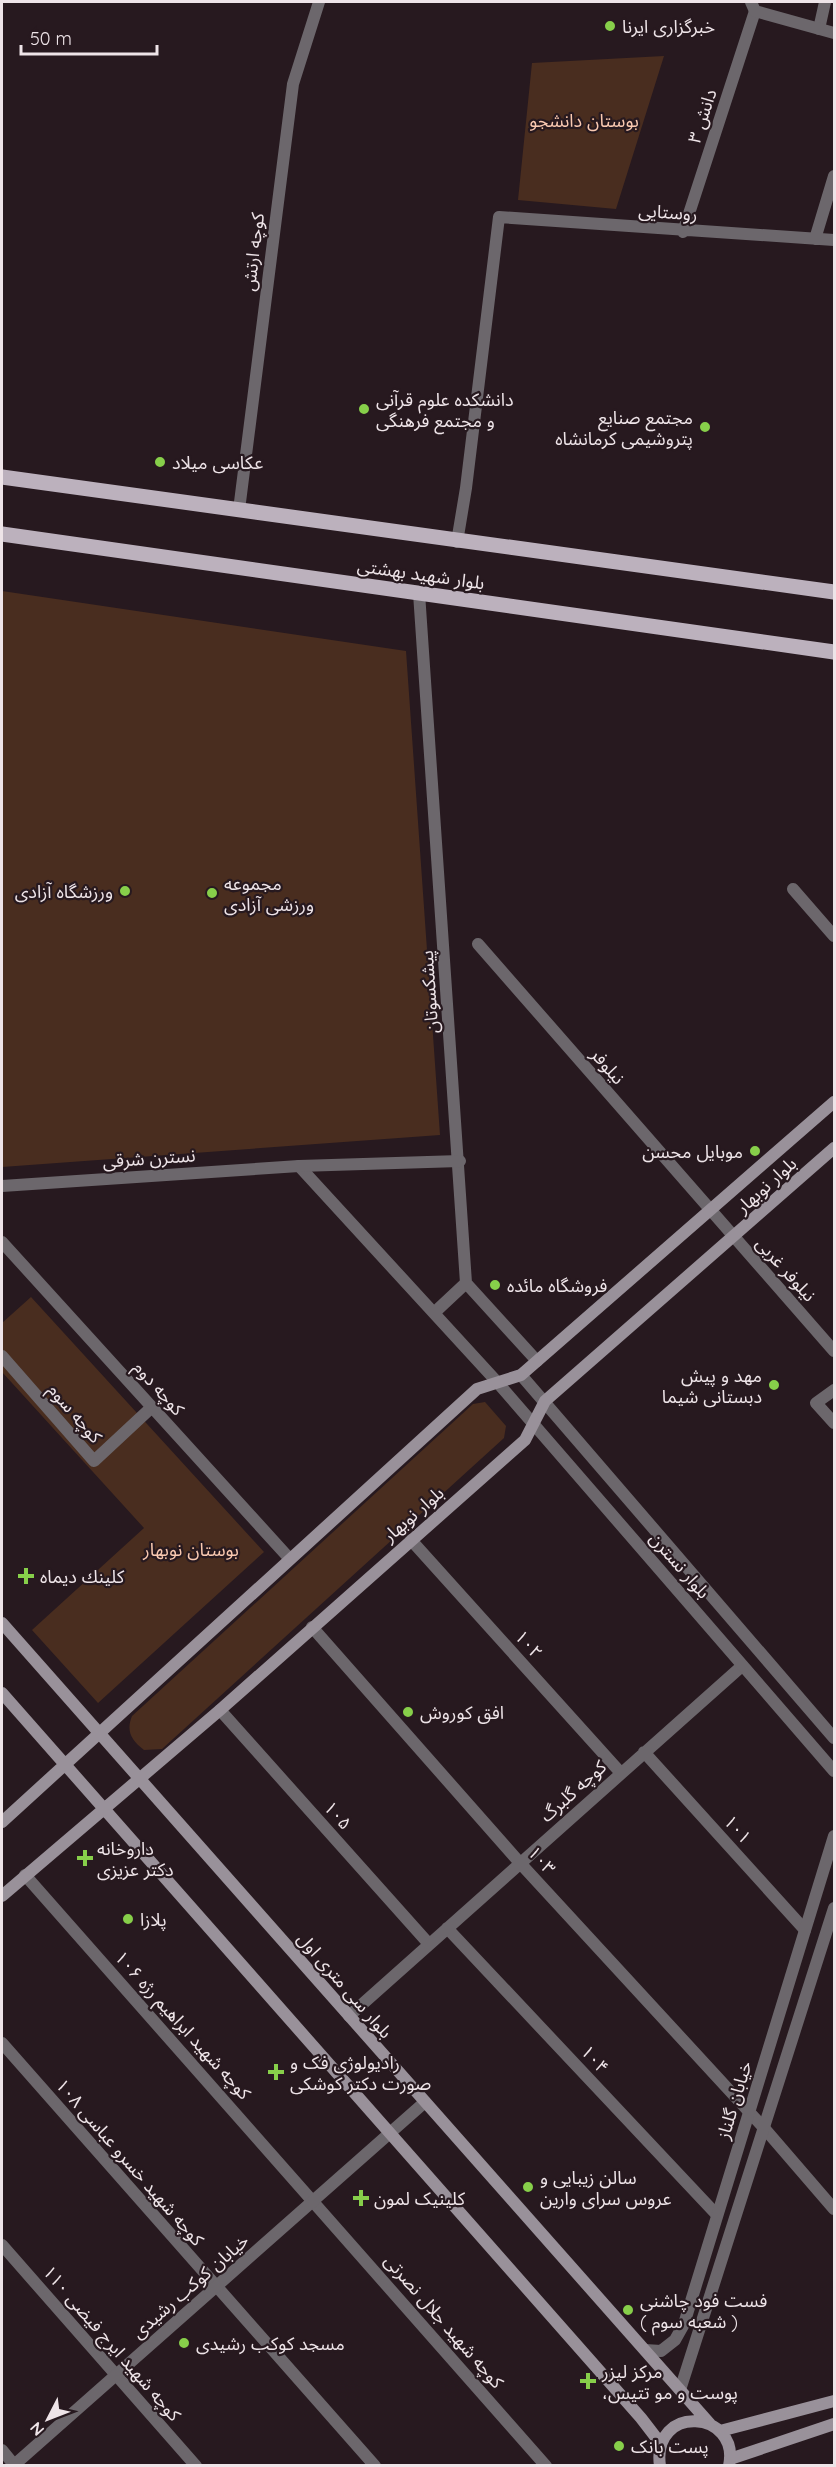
<svg xmlns="http://www.w3.org/2000/svg" width="836" height="2467" font-family="Quicksand,'Noto Sans Arabic',sans-serif">
	<style>
		.green { fill: #492d1f }
		.lines { fill: none; stroke-linecap: round; stroke-linejoin: round }
		.minor { stroke: #6c676c; stroke-width: 12 }
		.tertiary { stroke: #6c676c; stroke-width: 12 }
		.secondary { stroke: #99919a; stroke-width: 12 }
		.primary { stroke: #bcb1bd; stroke-width: 15 }
		.poi-dot { fill: #87cf4a; stroke: #27191f; stroke-width: 2 }
		.labels { text-anchor: middle; dominant-baseline: central; stroke-width: 4.5; stroke-linejoin: round; paint-order: stroke }
		.poi-label { font-size: 18px; fill: #eee4e8; stroke: #27191f; text-anchor: start }
		.street-label { font-size: 18px; fill: #eee4e8; stroke: #27191f }
		.park-label { font-size: 18px; fill: #fac9b1; stroke: #27191f }
	</style>
	<rect width="100%" height="100%" fill="#27191f"/>
	<path class="green" d="M 664,56 L 616,209 L 518,200 L 532,63 Z
		M 2,591 L 406,651 L 440,1135 L 2,1167 Z
		M 31,1297 L 264,1552 L 98,1703 L 32,1630 L 144,1528 L 2,1372 L 2,1323 Z
		M 485,1402 L 506,1426 L 504,1438 L 162,1749 L 144,1750 C 131,1740 126,1731 132,1716 L 473,1404 Z"/>
	<g class="lines">
		<path class="minor" d="M 819,29 L 825,2
			M 683,232 L 755,11
			M 815,239 L 834,176
			M 457,542 L 466,488 L 499,217 L 834,240
			M 419,593 L 466,1283 L 537,1361
			M 793,889 L 834,936
			M 478,944 L 834,1351
			M 299,1166 L 498,1383
			M 2,1242 L 289,1558
			M 435,1312 L 466,1283
			M 2,1356 L 94,1461 L 152,1407
			M 834,1390 L 816,1403 L 834,1423
			M 411,1540 L 620,1772
			M 312,1627 L 520,1863 L 764,2128 L 834,2209
			M 220,1710 L 429,1944
			M 644,1752 L 805,1930
			M 25,1875 L 546,2466
			M 447,1928 L 717,2215
			M 349,2016 L 742,1666
			M 2,2043 L 375,2466
			M 2,2245 L 196,2466
			M 2,2450 L 15,2466"/>
		<path class="tertiary" d="M 751,2 L 755,11 L 834,33
			M 239,510 L 293,84 L 319,2
			M 2,1186 L 299,1166 L 460,1161
			M 521,1375 L 834,1738
			M 498,1383 L 834,1771
			M 645,2350 L 661,2351 L 675,2340 L 684,2324 L 834,1836
			M 680,2390 L 834,1908
			M 13,2466 L 425,2102"/>
		<path class="secondary" d="M 2,1623 L 710,2424
			M 2,1693 L 641,2418 L 661,2444
			M 2,1822 L 477,1389 L 521,1375 L 834,1102
			M 2,1896 L 220,1710 L 525,1440 L 545,1401 L 834,1148
			M 720,2431 L 834,2401
			M 730,2459 L 834,2424
			M 660,2466 C 651,2403 741,2410 729,2466"/>
		<path class="primary" d="M 2,477 L 834,592
			M 2,534 L 834,652"/>
	</g>
	<g class="poi-dot">
		<circle cx="610" cy="26" r="6"/>
		<circle cx="364" cy="409" r="6"/>
		<circle cx="705" cy="427" r="6"/>
		<circle cx="160" cy="462" r="6"/>
		<circle cx="125" cy="891" r="6"/>
		<circle cx="212" cy="893" r="6"/>
		<circle cx="755" cy="1151" r="6"/>
		<circle cx="495" cy="1285" r="6"/>
		<circle cx="774" cy="1385" r="6"/>
		<path d="M23 1567h6v6h6v6h-6v6h-6v-6h-6v-6h6z"/>
		<circle cx="408" cy="1712" r="6"/>
		<path d="M82 1849h6v6h6v6h-6v6h-6v-6h-6v-6h6z"/>
		<circle cx="128" cy="1919" r="6"/>
		<path d="M273 2063h6v6h6v6h-6v6h-6v-6h-6v-6h6z"/>
		<circle cx="528" cy="2187" r="6"/>
		<path d="M358 2189h6v6h6v6h-6v6h-6v-6h-6v-6h6z"/>
		<circle cx="628" cy="2310" r="6"/>
		<circle cx="184" cy="2343" r="6"/>
		<path d="M585 2372h6v6h6v6h-6v6h-6v-6h-6v-6h6z"/>
		<circle cx="619" cy="2446" r="6"/>
	</g>
	<g class="labels">
		<g class="poi-label">
			<text x="622" y="26">خبرگزاری ایرنا</text>
			<text x="376" y="399">دانشکده علوم قرآنی<tspan x="376" dy="21">و مجتمع فرهنگی</tspan></text>
			<text x="693" y="417" text-anchor="end">مجتمع صنایع<tspan x="693" dy="21">پتروشیمی کرمانشاه</tspan></text>
			<text x="172" y="462">عکاسی میلاد</text>
			<text x="224" y="883">مجموعه<tspan x="224" dy="21">ورزشی آزادی</tspan></text>
			<text x="113" y="891" text-anchor="end">ورزشگاه آزادی</text>
			<text x="743" y="1151" text-anchor="end">موبایل محسن</text>
			<text x="507" y="1285">فروشگاه مائده</text>
			<text x="762" y="1375" text-anchor="end">مهد و پیش<tspan x="762" dy="21">دبستانی شیما</tspan></text>
			<text x="40" y="1576">كلينك ديماه</text>
			<text x="420" y="1712">افق کوروش</text>
			<text x="97" y="1848">داروخانه<tspan x="97" dy="21">دکتر عزیزی</tspan></text>
			<text x="140" y="1919">پلازا</text>
			<text x="290" y="2062">رادیولوژی فک و<tspan x="290" dy="21">صورت دکتر کوشکی</tspan></text>
			<text x="540" y="2177">سالن زیبایی‌ و<tspan x="540" dy="21">عروس سرای وارین</tspan></text>
			<text x="374" y="2198">کلینیک لمون</text>
			<text x="640" y="2300">فست فود چاشنی<tspan x="640" dy="21">( شعبه سوم )</tspan></text>
			<text x="196" y="2343">مسجد کوکب رشیدی</text>
			<text x="602" y="2371">مرکز لیزر<tspan x="602" dy="21">،پوست و مو تتیس</tspan></text>
			<text x="631" y="2446">پست بانک</text>
		</g>
		<g class="street-label">
			<text transform="translate(702 116) rotate(-72)">دانش ۳</text>
			<text transform="translate(668 212) rotate(4)">روستایی</text>
			<text transform="translate(253 252) rotate(-83)">کوچه ارتش</text>
			<text transform="translate(421 574) rotate(8)">بلوار شهید بهشتی</text>
			<text transform="translate(429 992) rotate(-94)">پیشکسوتان</text>
			<text transform="translate(608 1066) rotate(49)">نیلوفر</text>
			<text transform="translate(149 1158) rotate(-4)">نسترن شرقی</text>
			<text transform="translate(766 1185) rotate(-42)">بلوار نوبهار</text>
			<text transform="translate(786 1269) rotate(48)">نیلوفر غربی</text>
			<text transform="translate(159 1388) rotate(48)">کوچه دوم</text>
			<text transform="translate(75 1413) rotate(49)">کوچه سوم</text>
			<text transform="translate(413 1514) rotate(-41)">بلوار نوبهار</text>
			<text transform="translate(680 1565) rotate(49)">بلوار نسترن</text>
			<text transform="translate(529 1644) rotate(48)">۱۰۲</text>
			<text transform="translate(573 1791) rotate(-42)">کوچه گلبرگ</text>
			<text transform="translate(338 1815) rotate(48)">۱۰۵</text>
			<text transform="translate(738 1829) rotate(48)">۱۰۱</text>
			<text transform="translate(542 1860) rotate(48)">۱۰۳</text>
			<text transform="translate(345 1985) rotate(49)">بلوار سی متری اول</text>
			<text transform="translate(183 2025) rotate(48)">کوچه شهید ابراهیم رژه ۱۰۶</text>
			<text transform="translate(595 2059) rotate(47)">۱۰۴</text>
			<text transform="translate(734 2100) rotate(-73)">خیابان گلناز</text>
			<text transform="translate(130 2162) rotate(49)">کوچه شهید خسرو عباسی ۱۰۸</text>
			<text transform="translate(190 2286) rotate(-41)">خیابان کوکب رشیدی</text>
			<text transform="translate(444 2321) rotate(49)">کوچه شهید جلال نصرتی</text>
			<text transform="translate(112 2343) rotate(49)">کوچه شهید ایرج فیضی ۱۱۰</text>
		</g>
		<g class="park-label">
			<text x="584" y="120">بوستان دانشجو</text>
			<text x="191" y="1549">بوستان نوبهار</text>
		</g>
	</g>
	<rect width="836" height="2467" fill="none" stroke="#eee4e8" stroke-width="6"/>
	<g transform="translate(48 2419) rotate(228)" stroke="#27191f" stroke-width="4.5" paint-order="stroke">
	<path d="M0-4.5L10 22L0 15L-10 22Z" fill="#eee4e8"/>
	<text y="-9" font-size="16" font-weight="bold" text-anchor="middle" fill="#eee4e8">N</text>
	</g>
	<path d="M21 45v9h136v-9" fill="none" stroke="#eee4e8" stroke-width="3"/>
	<text x="30" y="45" font-size="18" fill="#eee4e8" stroke="#27191f" stroke-width="4.5" paint-order="stroke">50 m</text>
</svg>
